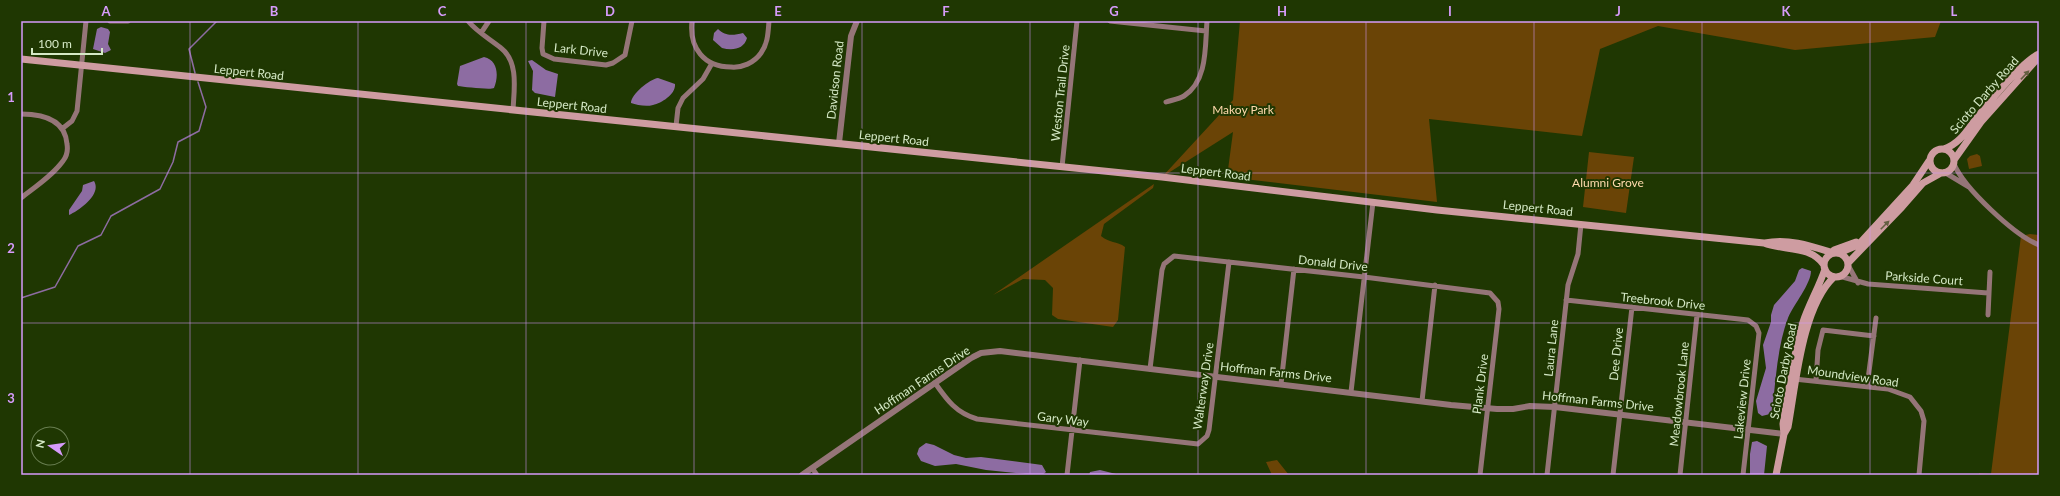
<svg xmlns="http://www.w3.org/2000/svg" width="2060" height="496" font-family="Lato,sans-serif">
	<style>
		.green { fill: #6a4406 }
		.water { fill: #8d6ca2 }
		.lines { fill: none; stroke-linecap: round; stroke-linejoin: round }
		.stream { stroke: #8d6ca2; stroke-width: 1.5 }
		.minor { stroke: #957578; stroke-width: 5 }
		.tertiary { stroke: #957578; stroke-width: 6 }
		.secondary { stroke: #ce9ca1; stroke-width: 7 }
		.oneway { fill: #655f42 }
		.grid { fill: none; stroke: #d69bfa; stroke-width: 1; stroke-opacity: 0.55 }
		.labels { text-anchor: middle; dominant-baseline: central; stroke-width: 4; stroke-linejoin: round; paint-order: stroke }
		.street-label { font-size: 12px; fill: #d5e9c6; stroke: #1f3702 }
		.park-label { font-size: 12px; fill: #fed9ac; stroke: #1f3702 }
		.neatline { fill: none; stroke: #d69bfa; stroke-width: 1.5 }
		.grid-label { font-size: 13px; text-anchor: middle; font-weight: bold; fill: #d69bfa }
	</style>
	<rect width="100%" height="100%" fill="#1f3702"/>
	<path class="green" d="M 1240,21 L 1941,21 L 1935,37 L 1795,50 L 1658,26 L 1600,49 L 1582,136 L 1429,119 L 1437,202 L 1227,177 L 1233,132 L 1162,177 L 1233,100 Z
		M 1589,152 L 1634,157 L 1626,213 L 1583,207 Z
		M 1977,154 L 1980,156 L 1982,166 L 1969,169 L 1967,159 L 1970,156 Z
		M 1154,184 L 1153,188 L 1104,224 L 1101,236 C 1109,243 1117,241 1125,247 L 1118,320 L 1113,327 L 1058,319 L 1052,315 L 1053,288 L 1045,280 L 1023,279 L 993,295 Z
		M 2030,234 L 2039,235 L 2039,475 L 1979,475 L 1979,473 L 1991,474 L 2021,236 Z
		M 1277,460 L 1289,475 L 1272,475 L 1266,462 Z"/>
	<path class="water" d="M 101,27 L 108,29 L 110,32 L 108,44 L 111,50 L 105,53 L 93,49 L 97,29 Z
		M 718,29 C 726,37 734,35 743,33 L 747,38 C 744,49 733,51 722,48 L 713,40 L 714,33 Z
		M 484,57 C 498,60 499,76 494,88 C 491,90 464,87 458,86 L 457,84 L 460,66 Z
		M 532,60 L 546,70 L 558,74 L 555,97 L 535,93 L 532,90 L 533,71 L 528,61 Z
		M 658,78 L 675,84 C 676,94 662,103 653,105 C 646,107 637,105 631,103 C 631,94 650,79 658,78 Z
		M 94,181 C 102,194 80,210 69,215 L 69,210 L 82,191 L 83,185 Z
		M 1802,268 L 1811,271 C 1811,284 1794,304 1788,318 C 1777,347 1776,380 1772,411 L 1770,414 L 1762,416 L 1758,413 L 1756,401 L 1766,368 L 1763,345 L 1771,322 L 1771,315 L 1774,305 L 1795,281 L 1799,270 Z
		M 1757,441 L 1767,446 L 1764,475 L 1750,475 L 1750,454 L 1752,442 Z
		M 926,443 L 934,445 L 954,455 L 966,458 L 981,457 L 1035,464 L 1042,465 L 1046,472 L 1042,475 L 1036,475 L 986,470 L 956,464 L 935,466 L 921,461 L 917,454 L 919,448 Z
		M 1100,470 L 1120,475 L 1089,475 L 1090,472 Z"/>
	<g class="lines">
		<path class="stream" d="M 195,73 L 189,49 L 217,21
			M 21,298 L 55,287 L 78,246 L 101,235 L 111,216 L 160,189 L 173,162 L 178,142 L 199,131 L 206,107 L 198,82"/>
		<path class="minor" d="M 110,21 L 128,21
			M 468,21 C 477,32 490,39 501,48 C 519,62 514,90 513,110
			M 544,21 L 542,48 L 543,54 L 554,59 L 606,65 L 613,63 L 625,55 L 632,21
			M 692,21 C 689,48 704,67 731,67 C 742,68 754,63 761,53 C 768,43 768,33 769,21
			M 1110,21 L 1206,31
			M 481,33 L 489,21
			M 1166,102 C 1172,100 1179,99 1184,96 C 1208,81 1205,45 1207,21
			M 21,114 C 42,114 65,119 67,144 C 68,150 67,156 63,161 C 52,176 35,187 21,198
			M 676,126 L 678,108 L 683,98 L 703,79 L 711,65
			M 63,128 L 72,121 L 77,111 L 86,21
			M 1954,164 C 1964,188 2014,235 2039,245
			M 1062,167 L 1077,21
			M 1944,172 L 1969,187
			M 1848,265 L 1858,283
			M 1839,276 L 1868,284 L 1988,293
			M 1566,300 L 1748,320 L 1756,326 L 1759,333 L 1743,475
			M 1988,315 L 1990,272
			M 1150,369 L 1162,270 L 1164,264 L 1174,256 L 1364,277 L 1490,293 L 1498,302 L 1499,309 L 1480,475
			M 1794,379 L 1888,389 L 1910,397 L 1921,411 L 1924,421 L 1919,475
			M 1816,381 L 1818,350 L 1823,330 L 1874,336
			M 935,383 C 947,400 956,413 977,419 L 1198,444 L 1207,436 L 1209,430 L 1229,262
			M 1281,384 L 1294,269
			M 1867,387 L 1876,318
			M 1351,392 L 1373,202
			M 1422,401 L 1435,285
			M 812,468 L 817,475
			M 1067,475 L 1080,360
			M 1547,475 L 1568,285 L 1578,254 L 1581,224
			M 1613,475 L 1632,307
			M 1680,475 L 1697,315"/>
		<path class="tertiary" d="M 839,143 L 851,36 L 857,21
			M 802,475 L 971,358 L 981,353 L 1000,351 L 1451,405 L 1497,409 L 1513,409 L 1530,406 L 1555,407 L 1784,434"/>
		<path class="secondary" d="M 21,59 L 1162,177 L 1437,210 L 1764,243 C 1785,251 1810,245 1824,265
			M1930 161a12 12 0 1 1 24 0a12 12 0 1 1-24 0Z
			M 1944,149 C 1959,144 1966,132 1975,120 C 1988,104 2021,62 2039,54
			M 1954,160 L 1981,122 L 2039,57
			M 1765,243 C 1788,238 1811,246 1833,253
			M 1834,250 L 1856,242
			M1824 265a12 12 0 1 1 24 0a12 12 0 1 1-24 0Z
			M 1839,253 L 1858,245 L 1913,185 L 1929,161
			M 1848,263 L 1902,207 L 1923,183 L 1941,173
			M 1784,434 L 1788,427 C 1796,383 1802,307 1834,277
			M 1776,475 L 1784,434 L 1783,424 C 1789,391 1793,355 1803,322 C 1809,304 1819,287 1825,269"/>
	</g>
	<defs><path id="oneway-solid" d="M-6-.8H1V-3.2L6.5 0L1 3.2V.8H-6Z"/></defs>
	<g class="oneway">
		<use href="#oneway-solid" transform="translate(2025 75) rotate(-47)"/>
		<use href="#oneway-solid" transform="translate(1885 225) rotate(-45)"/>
	</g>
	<path class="grid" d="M 190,21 L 190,475M 358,21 L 358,475M 526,21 L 526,475M 694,21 L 694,475M 862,21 L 862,475M 1030,21 L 1030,475M 1198,21 L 1198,475M 1366,21 L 1366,475M 1534,21 L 1534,475M 1702,21 L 1702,475M 1870,21 L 1870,475M 21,173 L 2039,173M 21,323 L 2039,323"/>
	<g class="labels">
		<g class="street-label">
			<text transform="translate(581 50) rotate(6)">Lark Drive</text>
			<text transform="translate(249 72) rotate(6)">Leppert Road</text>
			<text transform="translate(835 80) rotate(-84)">Davidson Road</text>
			<text transform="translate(1060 93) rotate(-84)">Weston Trail Drive</text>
			<text transform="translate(1984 95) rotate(-49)">Scioto Darby Road</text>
			<text transform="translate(572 105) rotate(6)">Leppert Road</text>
			<text transform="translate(894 138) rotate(6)">Leppert Road</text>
			<text transform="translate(1216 172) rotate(7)">Leppert Road</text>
			<text transform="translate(1538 208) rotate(6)">Leppert Road</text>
			<text transform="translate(1333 263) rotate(6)">Donald Drive</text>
			<text transform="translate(1924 278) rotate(4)">Parkside Court</text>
			<text transform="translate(1663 301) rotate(6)">Treebrook Drive</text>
			<text transform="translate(1551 348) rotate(-84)">Laura Lane</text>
			<text transform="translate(1616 354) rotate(-84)">Dee Drive</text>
			<text transform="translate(1783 371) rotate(-79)">Scioto Darby Road</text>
			<text transform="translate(1276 372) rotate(6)">Hoffman Farms Drive</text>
			<text transform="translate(1853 376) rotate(8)">Moundview Road</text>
			<text transform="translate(922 380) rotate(-34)">Hoffman Farms Drive</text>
			<text transform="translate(1480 384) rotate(-83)">Plank Drive</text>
			<text transform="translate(1203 386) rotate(-82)">Walterway Drive</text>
			<text transform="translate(1679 394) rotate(-84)">Meadowbrook Lane</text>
			<text transform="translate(1742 399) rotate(-84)">Lakeview Drive</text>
			<text transform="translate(1598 401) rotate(6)">Hoffman Farms Drive</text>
			<text transform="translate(1063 419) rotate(7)">Gary Way</text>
		</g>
		<g class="park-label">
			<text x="1243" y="109">Makoy Park</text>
			<text x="1608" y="182">Alumni Grove</text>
		</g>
	</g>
	<rect width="2060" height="496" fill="none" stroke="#1f3702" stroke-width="44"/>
	<g transform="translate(50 446) rotate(283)"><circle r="19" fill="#1f3702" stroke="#687e50"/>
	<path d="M0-3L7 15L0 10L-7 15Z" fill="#d69bfa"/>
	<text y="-6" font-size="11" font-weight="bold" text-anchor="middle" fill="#d5e9c6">N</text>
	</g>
	<path d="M32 48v6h70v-6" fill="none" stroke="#d5e9c6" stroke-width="2"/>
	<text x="38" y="48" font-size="12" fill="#d5e9c6" stroke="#1f3702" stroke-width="3" paint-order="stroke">100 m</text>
	<rect x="22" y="22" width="2016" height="452" class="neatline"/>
	<g class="grid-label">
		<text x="106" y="16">A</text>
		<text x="274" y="16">B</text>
		<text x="442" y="16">C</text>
		<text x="610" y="16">D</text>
		<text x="778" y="16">E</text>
		<text x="946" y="16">F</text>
		<text x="1114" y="16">G</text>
		<text x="1282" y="16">H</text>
		<text x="1450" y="16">I</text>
		<text x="1618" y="16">J</text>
		<text x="1786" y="16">K</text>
		<text x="1954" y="16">L</text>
		<text x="11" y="102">1</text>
		<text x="11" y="253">2</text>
		<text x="11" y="403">3</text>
	</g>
</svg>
